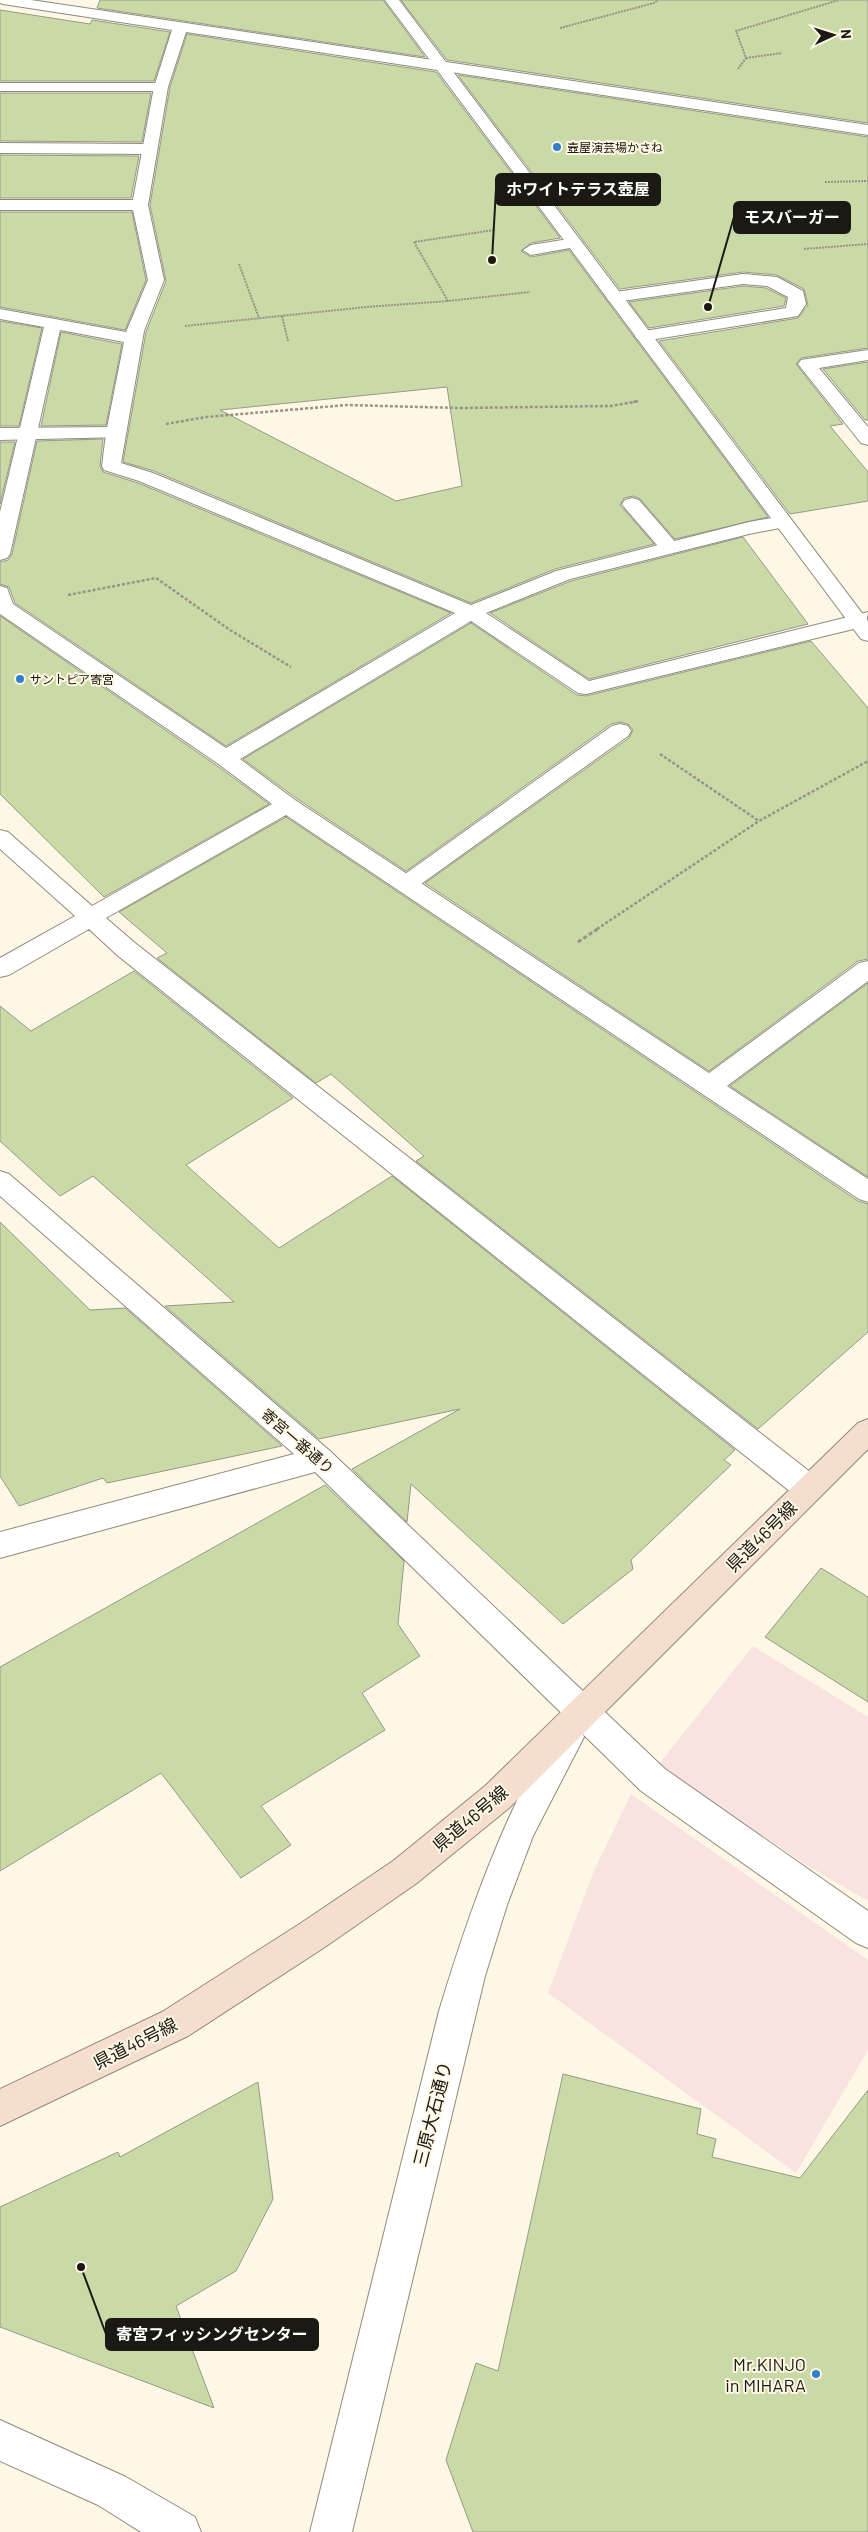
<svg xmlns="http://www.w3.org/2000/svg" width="868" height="2532" font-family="Barlow,'Noto Sans JP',sans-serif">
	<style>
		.green { fill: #f9e3e0 }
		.building { fill: #c9daa6; stroke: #949a89; fill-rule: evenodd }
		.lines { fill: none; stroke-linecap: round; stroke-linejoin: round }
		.service-casing { stroke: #908a7a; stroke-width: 2 }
		.minor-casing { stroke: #908a7a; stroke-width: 2 }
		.tertiary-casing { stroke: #908a7a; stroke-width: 2 }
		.secondary-casing { stroke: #908a7a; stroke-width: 2 }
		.path-far2 { stroke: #989386; stroke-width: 2; stroke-dasharray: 2 1; stroke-linecap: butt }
		.path-far1 { stroke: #989386; stroke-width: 2.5; stroke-dasharray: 3 2; stroke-linecap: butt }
		.path { stroke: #989386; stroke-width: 3; stroke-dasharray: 4 2.5; stroke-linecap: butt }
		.service { fill: #fff; fill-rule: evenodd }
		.minor { fill: #fff; fill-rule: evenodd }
		.tertiary { fill: #fff; fill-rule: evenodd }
		.secondary { fill: #f5decd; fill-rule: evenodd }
		.poi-dot { fill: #327ece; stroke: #fef7e5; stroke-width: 2 }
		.labels { text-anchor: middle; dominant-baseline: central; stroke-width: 4; stroke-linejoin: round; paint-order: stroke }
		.far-poi-label { font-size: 12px; fill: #1b1913; stroke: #fef7e5; text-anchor: start }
		.street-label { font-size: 15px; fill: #1b1913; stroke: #fef7e5 }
		.near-street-label { font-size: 18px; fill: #1b1913; stroke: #fef7e5 }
		.near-poi-label { font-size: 18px; fill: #1b1913; stroke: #fef7e5; text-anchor: end }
		.leader { fill: none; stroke: #1b1913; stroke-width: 2 }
		.callout-dot { fill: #1b1913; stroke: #fef7e5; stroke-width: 2 }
		.callout { fill: #1b1913; stroke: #1b1913; stroke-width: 2 }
		.callout-label { font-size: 16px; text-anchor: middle; font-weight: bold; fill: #fff }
	</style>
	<rect width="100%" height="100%" fill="#fef7e5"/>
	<path class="green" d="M 753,1646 L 868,1717 L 868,1901 L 803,1863 L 658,1765 Z
		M 631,1794 L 868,1960 L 868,2050 L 796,2173 L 548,1993 L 593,1873 Z"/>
	<path class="building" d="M 100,0 L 383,0 L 425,57 L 97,8 Z
		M 401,0 L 868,0 L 868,123 L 447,60 Z
		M 0,10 L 90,24 L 92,20 L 170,32 L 154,81 L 0,81 Z
		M 187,34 L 436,72 L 560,238 L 531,243 L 521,251 L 531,257 L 569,250 L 768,517 L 675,539 L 640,499 L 633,496 L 624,498 L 620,505 L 654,544 L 555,569 L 471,603 L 154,471 L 123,462 L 146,332 L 166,281 L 150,205 L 170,87 ZM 447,387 L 462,486 L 396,501 L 220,410 Z
		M 458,75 L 868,137 L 868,348 L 801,358 L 796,364 L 843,424 L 830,426 L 868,472 L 868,501 L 790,514 L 659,341 L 798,318 L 808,305 L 804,289 L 777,275 L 743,272 L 620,289 Z
		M 0,93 L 151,93 L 142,142 L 0,141 Z
		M 0,155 L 139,156 L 131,198 L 0,198 Z
		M 0,212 L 132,212 L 146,280 L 125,330 L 0,307 Z
		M 743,286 L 766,288 L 786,298 L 784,306 L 649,328 L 629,302 Z
		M 0,321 L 42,328 L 19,426 L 0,426 Z
		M 61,332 L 122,344 L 106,425 L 41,426 Z
		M 868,362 L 868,420 L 865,420 L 823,369 Z
		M 103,439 L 100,466 L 103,472 L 138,483 L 451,613 L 226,746 L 15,603 L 9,587 L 0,584 L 0,562 L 8,560 L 12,554 L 37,441 Z
		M 0,442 L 15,442 L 0,504 Z
		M 743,537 L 808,624 L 589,679 L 490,613 L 571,581 Z
		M 0,616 L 216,765 L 269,804 L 104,897 L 0,794 Z
		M 471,623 L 577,695 L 586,696 L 811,641 L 868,708 L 868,959 L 858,961 L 709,1071 L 425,883 L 629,738 L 633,730 L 628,724 L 620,722 L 611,724 L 406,871 L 296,798 L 243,759 Z
		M 286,817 L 858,1201 L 868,1204 L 868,1332 L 758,1429 L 416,1161 L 424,1156 L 331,1074 L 316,1083 L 157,958 L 167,953 L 119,912 Z
		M 134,971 L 293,1098 L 186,1165 L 279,1248 L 392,1176 L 735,1450 L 724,1460 L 731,1465 L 631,1560 L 633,1569 L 563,1624 L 411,1484 L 407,1522 L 352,1469 L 460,1409 L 319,1439 L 165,1306 L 234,1302 L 93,1176 L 60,1196 L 0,1141 L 0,1006 L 31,1031 Z
		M 868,983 L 868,1177 L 730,1086 Z
		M 0,1222 L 90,1310 L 125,1308 L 282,1446 L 107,1483 L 103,1478 L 19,1506 L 0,1476 Z
		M 325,1485 L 404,1561 L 398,1624 L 420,1656 L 362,1693 L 385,1730 L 261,1806 L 291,1845 L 241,1878 L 161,1773 L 0,1871 L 0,1667 Z
		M 821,1568 L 868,1597 L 868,1702 L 765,1637 Z
		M 563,2074 L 701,2109 L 697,2134 L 716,2139 L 712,2157 L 800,2178 L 868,2090 L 868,2532 L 473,2532 L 446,2460 L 476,2363 L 498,2371 Z
		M 258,2082 L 273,2199 L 236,2271 L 176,2306 L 214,2408 L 0,2327 L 0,2207 L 118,2152 L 120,2157 Z"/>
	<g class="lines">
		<defs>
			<path id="service" d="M 0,83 L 161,83 L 168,87 L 161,91 L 0,91 Z
				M 0,143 L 149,144 L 157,149 L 149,154 L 0,153 Z
				M 0,200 L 140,200 L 148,205 L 140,210 L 0,210 Z
				M 575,238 L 583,243 L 581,246 L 531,255 L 523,250 L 531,245 Z
				M 743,274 L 777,277 L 803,291 L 806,304 L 798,316 L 792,317 L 644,341 L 638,340 L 635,336 L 638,332 L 786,308 L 788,297 L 767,286 L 743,284 L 615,302 L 609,301 L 606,297 L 609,293 L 615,292 Z
				M 868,350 L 868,360 L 819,368 L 868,427 L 868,445 L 861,443 L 798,364 L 801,360 L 807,359 Z
				M 115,427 L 122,429 L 124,433 L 122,437 L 0,440 L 0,428 Z
				M 632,498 L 639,500 L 677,544 L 680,548 L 677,552 L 663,552 L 625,508 L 622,504 L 625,500 Z
				M 620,724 L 628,726 L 631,731 L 628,736 L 414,889 L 406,891 L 398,889 L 394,884 L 398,879 L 612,726 Z"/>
			<path id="minor" d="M 0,0 L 31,0 L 868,125 L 868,135 L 186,32 L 168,87 L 148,205 L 164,280 L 144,331 L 121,463 L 153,473 L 471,605 L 556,571 L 749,522 L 783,516 L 790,518 L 793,522 L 790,526 L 749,534 L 570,579 L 486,613 L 589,681 L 868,612 L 866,626 L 586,694 L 578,693 L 471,621 L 240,759 L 295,800 L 709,1073 L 859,963 L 868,961 L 868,981 L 727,1086 L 868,1179 L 868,1202 L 859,1199 L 286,815 L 106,918 L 135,943 L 819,1479 L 823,1488 L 819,1497 L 808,1500 L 797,1497 L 117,955 L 89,929 L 9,975 L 0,977 L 0,958 L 75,916 L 0,849 L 0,830 L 8,832 L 92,906 L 272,804 L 217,763 L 0,614 L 0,586 L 7,588 L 13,604 L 226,748 L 455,613 L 139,481 L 104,470 L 102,466 L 106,433 L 124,342 L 60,330 L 10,554 L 7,558 L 0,560 L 0,512 L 44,327 L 0,319 L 0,309 L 126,332 L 148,280 L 132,205 L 154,87 L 172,30 L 3,4 L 0,3 Z
				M 0,1171 L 9,1174 L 330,1451 L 665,1769 L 868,1911 L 868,1948 L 856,1943 L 641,1791 L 315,1472 L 0,1558 L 0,1532 L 294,1454 L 0,1196 Z"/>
			<path id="tertiary" d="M 385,0 L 399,0 L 868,621 L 868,641 L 861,639 Z
				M 568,1722 L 580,1727 L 584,1737 L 533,1836 L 507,1905 L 485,1976 L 352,2532 L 310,2532 L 439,2011 C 469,1912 503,1816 556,1727 Z
				M 0,2420 L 126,2477 L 195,2517 L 201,2532 L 141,2532 L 98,2505 L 0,2461 Z"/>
			<path id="secondary" d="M 868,1419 L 868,1449 L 509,1808 L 417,1883 L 325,1947 L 188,2036 L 0,2126 L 0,2089 L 162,2012 L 301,1923 L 393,1861 L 485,1786 L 858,1423 Z"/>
		</defs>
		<use href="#service" class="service-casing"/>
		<use href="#minor" class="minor-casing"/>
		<use href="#tertiary" class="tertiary-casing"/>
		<use href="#secondary" class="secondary-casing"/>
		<path class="path-far2" d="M 560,28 L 654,3 L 658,0
			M 746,58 L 782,53
			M 738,69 L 746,58 L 736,31 L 839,0
			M 825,182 L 868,181
			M 494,230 L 414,242 L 448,301 L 530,292
			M 804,249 L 868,244
			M 239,264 L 259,318
			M 282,316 L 288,341
			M 185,326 L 366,307 L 448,301
			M 633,402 L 639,401"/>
		<path class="path-far1" d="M 166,424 L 206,417 L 347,405 L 459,408 L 611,406 L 639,401
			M 68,595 L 156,578 L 230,630 L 291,667
			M 660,754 L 759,821
			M 597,929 L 759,821 L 868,761"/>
		<path class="path" d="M 578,942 L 599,928"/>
		<use href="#service" class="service"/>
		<use href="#minor" class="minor"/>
		<use href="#tertiary" class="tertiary"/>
		<use href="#secondary" class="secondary"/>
	</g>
	<g class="poi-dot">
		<circle cx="557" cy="147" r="5"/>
		<circle cx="20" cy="679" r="5"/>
		<circle cx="816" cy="2374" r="5"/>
	</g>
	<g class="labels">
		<g class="far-poi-label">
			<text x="567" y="147">壼屋演芸場かさね</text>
			<text x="30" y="679">サントピア寄宮</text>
		</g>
		<g class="street-label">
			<text transform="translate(298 1441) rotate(41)">寄宮一番通り</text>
		</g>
		<g class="near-street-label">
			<text transform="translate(761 1536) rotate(-45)">県道46号線</text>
			<text transform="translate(470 1818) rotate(-40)">県道46号線</text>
			<text transform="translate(135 2043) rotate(-27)">県道46号線</text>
			<text transform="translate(432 2114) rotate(-76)">三原大石通り</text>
		</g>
		<g class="near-poi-label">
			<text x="806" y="2364">Mr.KINJO<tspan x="806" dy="21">in MIHARA</tspan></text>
		</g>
	</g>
	<path class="leader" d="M492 260L496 189M708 307L734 217M81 2267L106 2334"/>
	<g class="callout-dot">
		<circle cx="492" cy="260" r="5"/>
		<circle cx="708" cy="307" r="5"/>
		<circle cx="81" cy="2267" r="5"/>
	</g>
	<g class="callout">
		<rect x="496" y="174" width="164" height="31" rx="5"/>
		<rect x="734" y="202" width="116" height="31" rx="5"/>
		<rect x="106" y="2319" width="212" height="31" rx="5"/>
	</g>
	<g class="callout-label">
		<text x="578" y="195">ホワイトテラス壺屋</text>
		<text x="792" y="223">モスバーガー</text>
		<text x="212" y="2340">寄宮フィッシングセンター</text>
	</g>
	<g transform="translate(833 35) rotate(86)" stroke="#fef7e5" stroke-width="4" paint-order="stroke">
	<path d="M0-4L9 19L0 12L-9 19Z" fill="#1b1913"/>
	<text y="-8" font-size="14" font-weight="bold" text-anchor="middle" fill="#1b1913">N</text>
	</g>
</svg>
